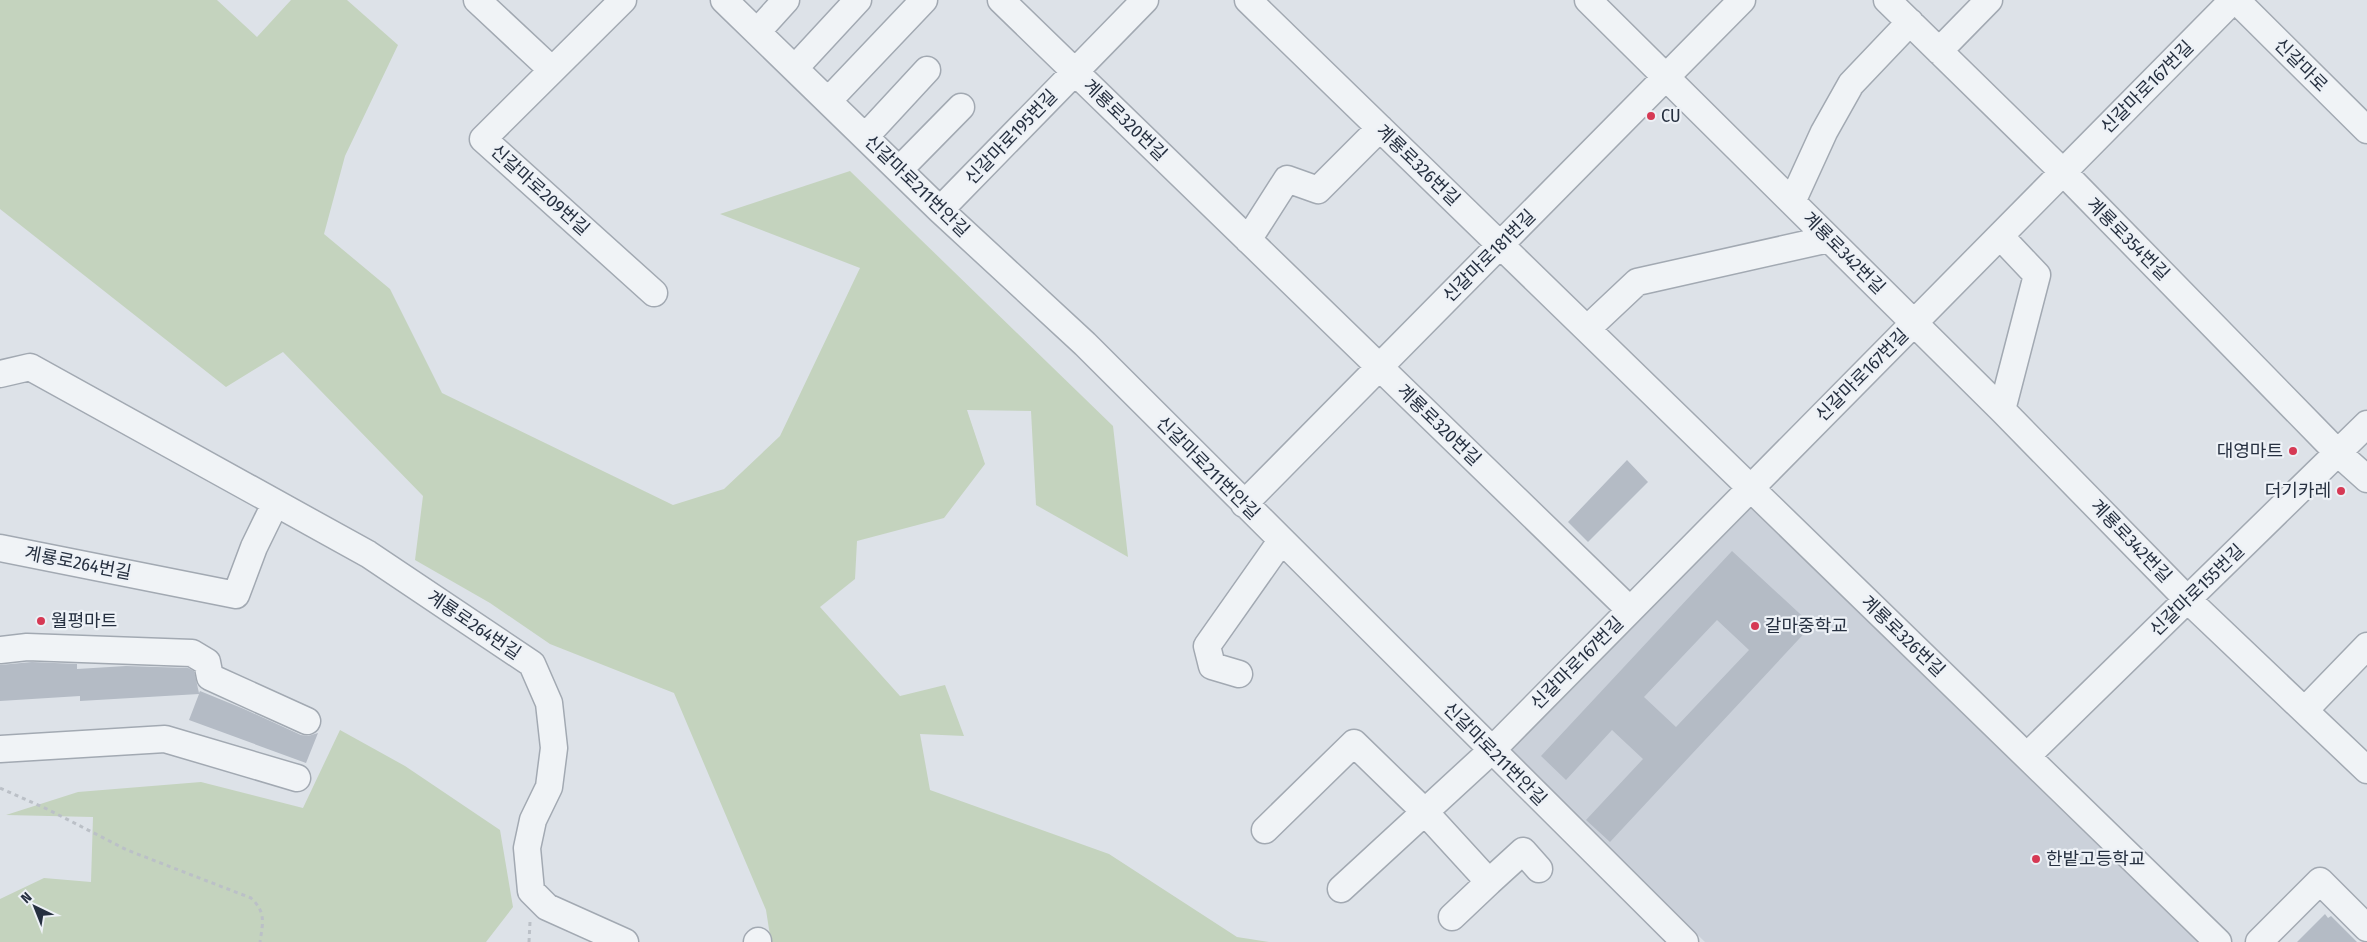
<svg xmlns="http://www.w3.org/2000/svg" width="2367" height="942" font-family="'Fira Sans Condensed','Noto Sans KR',sans-serif">
	<style>
		.built { fill: #cbd1da }
		.green { fill: #c4d3be }
		.building { fill: #b4bbc5; fill-rule: evenodd }
		.lines { fill: none; stroke-linecap: round; stroke-linejoin: round }
		.minor-casing { stroke: #a2a9b2; stroke-width: 29 }
		.path { stroke: #bbc0c7; stroke-width: 3; stroke-dasharray: 4 4; stroke-linecap: butt }
		.minor { stroke: #f0f3f6; stroke-width: 26 }
		.poi-dot { fill: #d63954; stroke: #edf1f6; stroke-width: 2 }
		.labels { text-anchor: middle; dominant-baseline: central; stroke-width: 4.5; stroke-linejoin: round; paint-order: stroke }
		.street-label { font-size: 18px; fill: #263040; stroke: #edf1f6 }
		.poi-label { font-size: 18px; fill: #263040; stroke: #edf1f6; text-anchor: start }
	</style>
	<rect width="100%" height="100%" fill="#dde2e8"/>
	<path class="built" d="M 1752,500 L 2205,942 L 1705,942 L 1507,752 Z"/>
	<path class="green" d="M 0,0 L 217,0 L 257,37 L 291,0 L 347,0 L 398,45 L 345,156 L 324,234 L 390,289 L 442,393 L 673,505 L 724,489 L 780,436 L 860,268 L 720,214 L 850,171 L 1113,426 L 1128,557 L 1036,505 L 1031,411 L 967,410 L 985,464 L 944,518 L 857,541 L 855,579 L 820,607 L 900,696 L 945,685 L 964,736 L 920,734 L 930,790 L 1109,854 L 1237,937 L 1269,942 L 771,942 L 766,910 L 674,693 L 550,644 L 490,603 L 415,560 L 423,496 L 283,352 L 226,387 L 0,209 Z
		M 340,730 L 405,766 L 500,830 L 513,907 L 486,942 L 0,942 L 0,899 L 44,878 L 91,882 L 93,817 L 6,815 L 78,792 L 201,782 L 303,808 Z"/>
	<path class="building" d="M 1627,460 L 1648,482 L 1588,542 L 1568,522 Z
		M 1732,551 L 1812,625 L 1610,842 L 1586,820 L 1643,759 L 1612,730 L 1566,780 L 1541,756 ZM 1717,620 L 1749,650 L 1676,727 L 1644,697 Z
		M 32,662 L 77,664 L 77,669 L 126,666 L 188,668 L 194,671 L 199,693 L 200,691 L 244,709 L 301,735 L 308,736 L 318,733 L 306,763 L 189,720 L 199,694 L 80,701 L 80,696 L 0,701 L 0,665 Z
		M 2325,914 L 2328,918 L 2331,916 L 2357,942 L 2297,942 Z"/>
	<g class="lines">
		<defs>
			<path id="minor" d="M 477,0 L 552,70
				M 623,0 L 483,139 L 654,293
				M 724,0 L 940,210 L 1085,344 L 1685,942
				M 1001,0 L 1630,610
				M 1248,0 L 2218,942
				M 1588,0 L 2002,410 L 2188,600 L 2367,770
				M 1887,0 L 2063,172 L 2338,453 L 2367,479
				M 2236,0 L 2367,130
				M 757,32 L 786,0
				M 1939,51 L 1989,0
				M 795,68 L 858,0
				M 828,101 L 924,0
				M 865,137 L 927,70
				M 899,170 L 961,107
				M 1792,202 L 1824,132 L 1851,84 L 1910,22
				M 940,210 L 1145,0
				M 2000,236 L 2037,275 L 2002,410
				M 1248,240 L 1287,179 L 1318,190 L 1380,128
				M 1587,329 L 1637,282 L 1829,239
				M 0,374 L 30,367 L 368,554 L 532,664 L 549,703 L 554,748 L 549,787 L 533,820 L 527,848 L 531,891 L 547,907 L 625,942
				M 1244,504 L 1742,0
				M 0,548 L 236,595 L 254,547 L 275,504
				M 0,650 L 27,647 L 192,653 L 207,662 L 210,677 L 307,721
				M 1239,674 L 1212,666 L 1207,646 L 1281,541
				M 2305,710 L 2367,646
				M 0,749 L 165,739 L 297,778
				M 2027,756 L 2367,424
				M 1265,830 L 1354,743 L 1424,811 L 1489,882 L 1523,851 L 1539,869
				M 1341,889 L 1491,751 L 2233,0
				M 1452,917 L 1489,882
				M 757,942 L 758,941
				M 2259,942 L 2320,881 L 2367,928"/>
		</defs>
		<use href="#minor" class="minor-casing"/>
		<path class="path" d="M 0,788 L 47,809 L 127,850 L 251,898 C 266,912 263,922 260,942
			M 529,942 L 530,922"/>
		<use href="#minor" class="minor"/>
	</g>
	<g class="poi-dot">
		<circle cx="1651" cy="116" r="5"/>
		<circle cx="2293" cy="451" r="5"/>
		<circle cx="2341" cy="491" r="5"/>
		<circle cx="41" cy="621" r="5"/>
		<circle cx="1755" cy="626" r="5"/>
		<circle cx="2036" cy="859" r="5"/>
	</g>
	<g class="labels">
		<g class="street-label">
			<text transform="translate(2301 65) rotate(45)">신갈마로</text>
			<text transform="translate(2147 87) rotate(-45)">신갈마로167번길</text>
			<text transform="translate(1125 120) rotate(44)">계룡로320번길</text>
			<text transform="translate(1011 137) rotate(-46)">신갈마로195번길</text>
			<text transform="translate(1418 165) rotate(44)">계룡로326번길</text>
			<text transform="translate(917 186) rotate(44)">신갈마로211번안길</text>
			<text transform="translate(540 190) rotate(42)">신갈마로209번길</text>
			<text transform="translate(2128 239) rotate(45)">계룡로354번길</text>
			<text transform="translate(1844 253) rotate(45)">계룡로342번길</text>
			<text transform="translate(1489 256) rotate(-45)">신갈마로181번길</text>
			<text transform="translate(1862 375) rotate(-45)">신갈마로167번길</text>
			<text transform="translate(1439 425) rotate(44)">계룡로320번길</text>
			<text transform="translate(1208 468) rotate(45)">신갈마로211번안길</text>
			<text transform="translate(2131 541) rotate(46)">계룡로342번길</text>
			<text transform="translate(78 563) rotate(11)">계룡로264번길</text>
			<text transform="translate(2197 590) rotate(-44)">신갈마로155번길</text>
			<text transform="translate(474 625) rotate(34)">계룡로264번길</text>
			<text transform="translate(1903 636) rotate(44)">계룡로326번길</text>
			<text transform="translate(1577 663) rotate(-45)">신갈마로167번길</text>
			<text transform="translate(1495 754) rotate(45)">신갈마로211번안길</text>
		</g>
		<g class="poi-label">
			<text x="1661" y="116">CU</text>
			<text x="2283" y="451" text-anchor="end">대영마트</text>
			<text x="2331" y="491" text-anchor="end">더기카레</text>
			<text x="51" y="621">월평마트</text>
			<text x="1765" y="626">갈마중학교</text>
			<text x="2046" y="859">한밭고등학교</text>
		</g>
	</g>
	<g transform="translate(35 907) rotate(317)" stroke="#edf1f6" stroke-width="4" paint-order="stroke">
	<path d="M0-4L9 19L0 12L-9 19Z" fill="#263040"/>
	<text y="-8" font-size="14" font-weight="bold" text-anchor="middle" fill="#263040">N</text>
	</g>
</svg>
